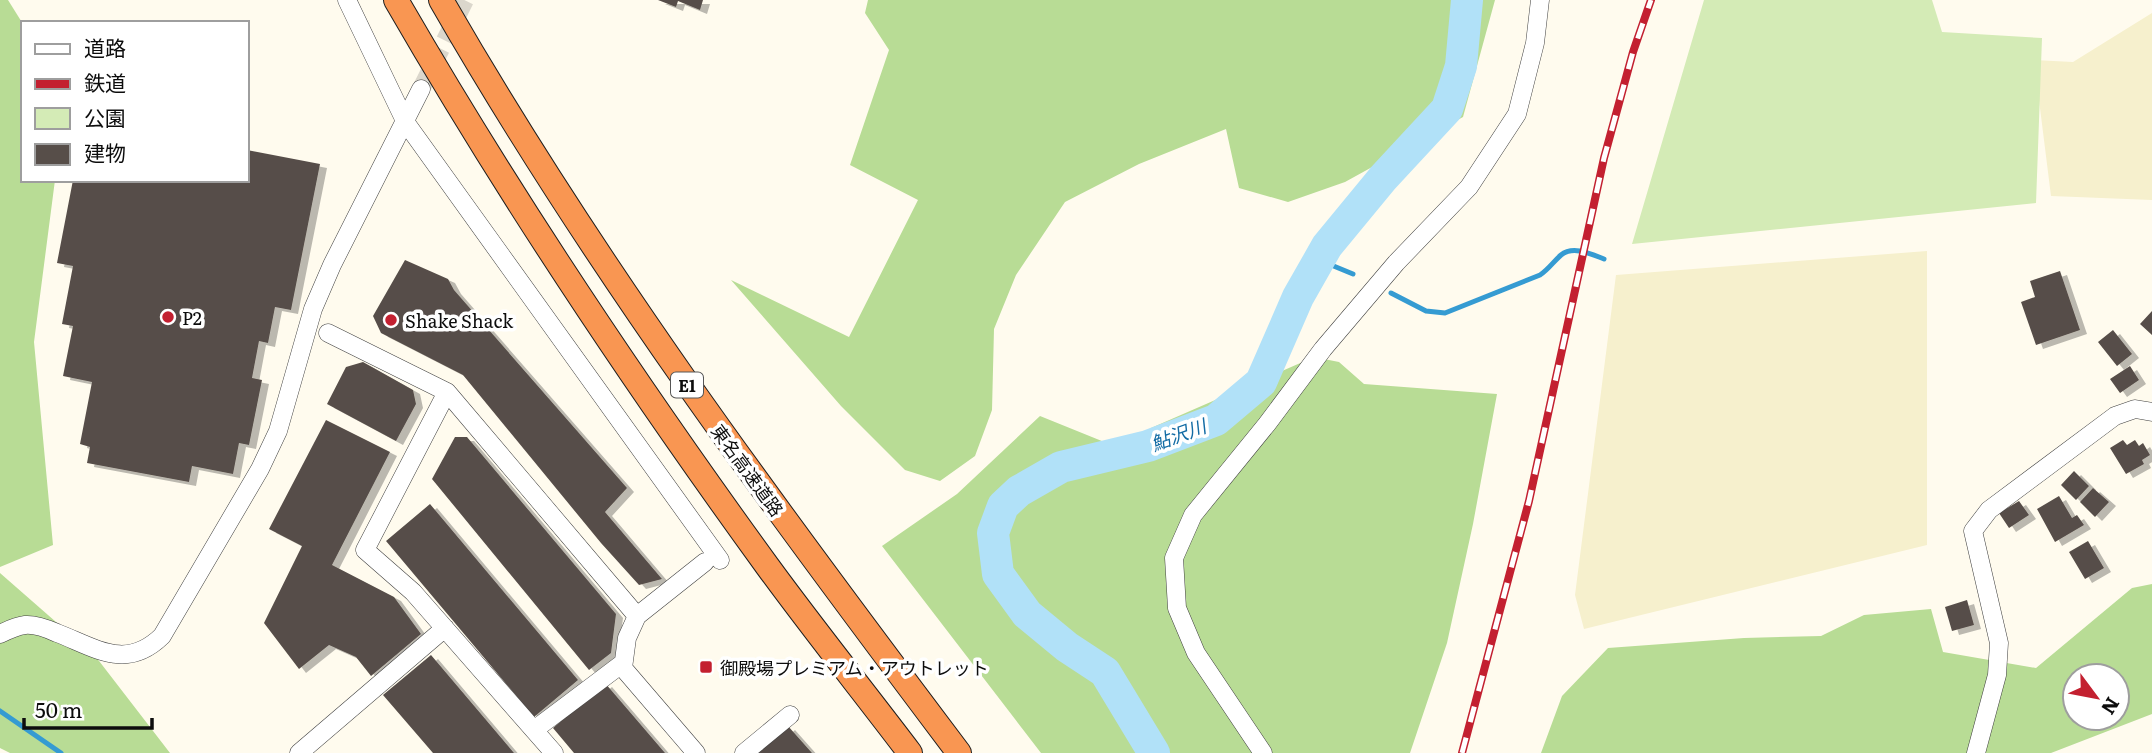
<svg xmlns="http://www.w3.org/2000/svg" width="2152" height="753" font-family="Literata,'Noto Sans JP',serif">
	<style>
		.farmland { fill: #f6f0cd }
		.green { fill: #d4ebb6 }
		.forest { fill: #b8dc95; fill-rule: evenodd }
		.lines { fill: none; stroke-linecap: round; stroke-linejoin: round }
		.stream { stroke: #359bd2; stroke-width: 5 }
		.river { stroke: #b1e1f8; stroke-width: 32 }
		.building { fill: #574e49; filter: url(#shadow) }
		.minor-tunnel { stroke: #dbd7cc; stroke-width: 18; stroke-dasharray: 18 9; stroke-linecap: butt }
		.minor-casing { stroke: #404040; stroke-width: 19 }
		.highway-casing { stroke: #1e1e1e; stroke-width: 26 }
		.minor { stroke: #fff; stroke-width: 18 }
		.highway { stroke: #f99652; stroke-width: 24 }
		.rail-casing { stroke: #c32030; stroke-width: 8 }
		.rail { stroke: #fff; stroke-width: 5; stroke-dasharray: 16; stroke-linecap: butt }
		.poi-dot { fill: #c32030; stroke: #fff; stroke-width: 2.5 }
		.labels { text-anchor: middle; dominant-baseline: central; stroke-width: 7; stroke-linejoin: round; paint-order: stroke }
		.shield { fill: #fff; stroke: #565656; stroke-width: 2 }
		.shield-label { font-size: 16px; font-weight: bold; fill: #0d0d0d }
		.poi-label { font-size: 18px; fill: #0d0d0d; stroke: #fff; text-anchor: start }
		.street-label { font-size: 18px; fill: #0d0d0d; stroke: #fff }
		.water-label { font-size: 19px; font-style: italic; fill: #126ba4; stroke: #fff }
	</style>
	<defs>
		<filter id="shadow"><feDropShadow dx="7" dy="4" stdDeviation="0" flood-color="#0004"/></filter>
	</defs>
	<rect width="100%" height="100%" fill="#fffbee"/>
	<path class="farmland" d="M 2152,13 L 2152,200 L 2051,196 L 2034,60 L 2073,62 Z
		M 1927,251 L 1927,545 L 1584,629 L 1575,595 L 1616,275 Z"/>
	<path class="green" d="M 1704,0 L 1932,0 L 1942,32 L 2042,38 L 2036,203 L 1632,244 Z"/>
	<path class="forest" d="M 0,0 L 8,0 L 23,24 L 23,180 L 55,180 L 34,342 L 53,545 L 0,567 Z
		M 868,0 L 1495,0 L 1463,117 L 1345,182 L 1288,202 L 1239,188 L 1226,129 L 1139,164 L 1065,202 L 1016,275 L 994,329 L 992,410 L 975,456 L 940,481 L 905,470 L 841,406 L 731,280 L 849,337 L 918,200 L 850,165 L 889,50 L 865,13 Z
		M 1314,357 L 1339,362 L 1364,384 L 1497,394 L 1473,524 L 1447,643 L 1410,753 L 1041,753 L 882,546 L 957,494 L 1040,416 L 1129,452 L 1151,428 Z
		M 0,573 L 96,657 L 170,753 L 10,753 L 0,748 Z
		M 2152,584 L 2152,714 L 2051,753 L 1541,753 L 1562,696 L 1608,648 L 1744,638 L 1821,636 L 1864,615 L 1931,609 L 1943,652 L 2036,668 L 2132,588 ZM 2075,676 L 2117,676 L 2117,718 L 2075,718 Z"/>
	<g class="lines">
		<path class="stream" d="M 1319,260 L 1353,274
			M 1391,293 L 1426,311 L 1445,313 L 1540,275 C 1549,269 1553,262 1561,255 C 1573,245 1591,254 1604,259
			M 0,711 L 61,753"/>
		<path class="river" d="M 1154,753 L 1105,672 L 1067,647 L 1027,614 L 998,574 L 993,533 L 1003,506 L 1019,491 L 1061,467 L 1148,446 L 1216,420 L 1261,382 L 1298,297 L 1327,246 L 1383,178 L 1447,109 L 1461,66 L 1467,0"/>
	</g>
	<path class="building" d="M 658,0 L 703,0 L 700,10 L 678,1 L 676,7 Z
		M 247,150 L 320,164 L 291,310 L 275,307 L 268,343 L 259,341 L 252,378 L 262,380 L 249,445 L 239,443 L 233,474 L 192,466 L 189,482 L 87,463 L 90,447 L 80,444 L 92,382 L 63,376 L 73,326 L 62,324 L 73,266 L 57,263 L 73,180 L 247,180 Z
		M 405,260 L 448,279 L 454,290 L 627,488 L 605,512 L 662,579 L 639,585 L 601,543 L 463,375 L 381,333 L 373,316 Z
		M 2060,271 L 2080,330 L 2036,345 L 2021,302 L 2035,297 L 2030,281 Z
		M 2152,311 L 2152,335 L 2140,324 Z
		M 2113,330 L 2132,354 L 2117,366 L 2098,342 Z
		M 363,362 L 413,390 L 416,404 L 396,441 L 327,404 L 346,367 Z
		M 2130,366 L 2139,380 L 2120,393 L 2110,379 Z
		M 326,420 L 390,452 L 332,565 L 394,597 L 421,634 L 371,676 L 356,657 L 329,645 L 299,669 L 264,623 L 302,546 L 269,529 Z
		M 455,437 L 467,437 L 616,614 L 611,653 L 589,670 L 432,479 Z
		M 2123,440 L 2127,445 L 2135,440 L 2139,446 L 2143,443 L 2150,455 L 2142,460 L 2144,464 L 2126,474 L 2110,448 Z
		M 2074,471 L 2089,486 L 2076,500 L 2061,485 Z
		M 2093,488 L 2109,502 L 2095,517 L 2080,502 Z
		M 2059,496 L 2072,518 L 2077,515 L 2084,525 L 2055,542 L 2037,509 Z
		M 2019,501 L 2029,515 L 2009,528 L 1999,513 Z
		M 430,504 L 578,680 L 534,717 L 386,541 Z
		M 2088,541 L 2104,568 L 2085,579 L 2069,552 Z
		M 1967,600 L 1974,625 L 1952,631 L 1945,607 Z
		M 431,655 L 514,753 L 433,753 L 383,695 Z
		M 605,683 L 665,753 L 574,753 L 553,728 Z
		M 788,726 L 812,753 L 757,753 Z"/>
	<g class="lines">
		<path class="minor-tunnel" d="M 421,89 L 465,0"/>
		<defs>
			<path id="minor" d="M 347,0 L 406,123 L 720,560
				M 328,333 L 447,392 L 637,616 L 627,638 L 623,668 L 696,753
				M 447,392 L 365,550 L 413,592 L 554,753
				M 637,616 L 705,562
				M 0,634 C 8,630 16,626 25,625 C 36,624 48,629 57,633 C 96,648 126,671 162,636 L 260,469 L 278,431 L 313,309 L 332,265 L 421,89
				M 534,730 L 623,663
				M 299,753 L 445,628
				M 744,753 L 790,715
				M 1263,753 L 1196,653 L 1177,608 L 1174,558 L 1193,515 L 1267,424 L 1323,349 L 1396,263 L 1469,187 L 1517,114 L 1535,43 L 1540,0
				M 1976,753 L 1997,675 L 1999,643 L 1973,531 L 1989,510 L 2115,416 L 2135,409 L 2152,412"/>
			<path id="highway" d="M 396,0 C 509,196 635,384 768,567 C 814,630 863,691 910,753
				M 441,0 C 593,265 775,509 959,753"/>
		</defs>
		<use href="#minor" class="minor-casing"/>
		<use href="#highway" class="highway-casing"/>
		<use href="#minor" class="minor"/>
		<use href="#highway" class="highway"/>
		<defs>
			<path id="rail" d="M 1462,753 L 1529,501 L 1604,158 L 1633,52 L 1651,0"/>
		</defs>
		<use href="#rail" class="rail-casing"/>
		<use href="#rail" class="rail"/>
	</g>
	<g class="poi-dot">
		<circle cx="168" cy="317" r="7"/>
		<circle cx="391" cy="320" r="7"/>
		<rect x="699" y="660" width="14" height="14" rx="3.5"/>
	</g>
	<g class="labels">
		<rect class="shield" x="671" y="372.5" width="32" height="25" rx="5"/>
		<g class="shield-label">
			<text x="687" y="385">E1</text>
		</g>
		<g class="poi-label">
			<text x="182" y="317">P2</text>
			<text x="405" y="320">Shake Shack</text>
			<text x="720" y="667">御殿場プレミアム・アウトレット</text>
		</g>
		<g class="street-label">
			<text transform="translate(748 470) rotate(54)">東名高速道路</text>
		</g>
		<g class="water-label">
			<text transform="translate(1178 434) rotate(-20)">鮎沢川</text>
		</g>
	</g>
	<rect x="21" y="21" width="228" height="161" fill="#ffffff" stroke="#9e9e9e" stroke-width="2"/>
	<rect x="35" y="44" width="35" height="10" fill="#ffffff" stroke="#9e9e9e" stroke-width="2"/>
	<text x="84" y="56" font-size="21" fill="#0d0d0d">道路</text>
	<rect x="35" y="79" width="35" height="10" fill="#c32030" stroke="#9e9e9e" stroke-width="2"/>
	<text x="84" y="91" font-size="21" fill="#0d0d0d">鉄道</text>
	<rect x="35" y="108" width="35" height="21" fill="#d4ebb6" stroke="#9e9e9e" stroke-width="2"/>
	<text x="84" y="126" font-size="21" fill="#0d0d0d">公園</text>
	<rect x="35" y="144" width="35" height="21" fill="#574e49" stroke="#9e9e9e" stroke-width="2"/>
	<text x="84" y="161" font-size="21" fill="#0d0d0d">建物</text>
	<g transform="translate(2096 697) rotate(122)"><circle r="33" fill="#ffffff" stroke="#9e9e9e" stroke-width="2"/>
	<path d="M0-5L12 26L0 18L-12 26Z" fill="#c32030"/>
	<text y="-10" font-size="19" font-weight="bold" text-anchor="middle" fill="#0d0d0d">N</text>
	</g>
	<path d="M24 718v10h128v-10" fill="none" stroke="#0d0d0d" stroke-width="3.5"/>
	<text x="35" y="718" font-size="21" fill="#0d0d0d" stroke="#ffffff" stroke-width="5" paint-order="stroke">50 m</text>
</svg>
